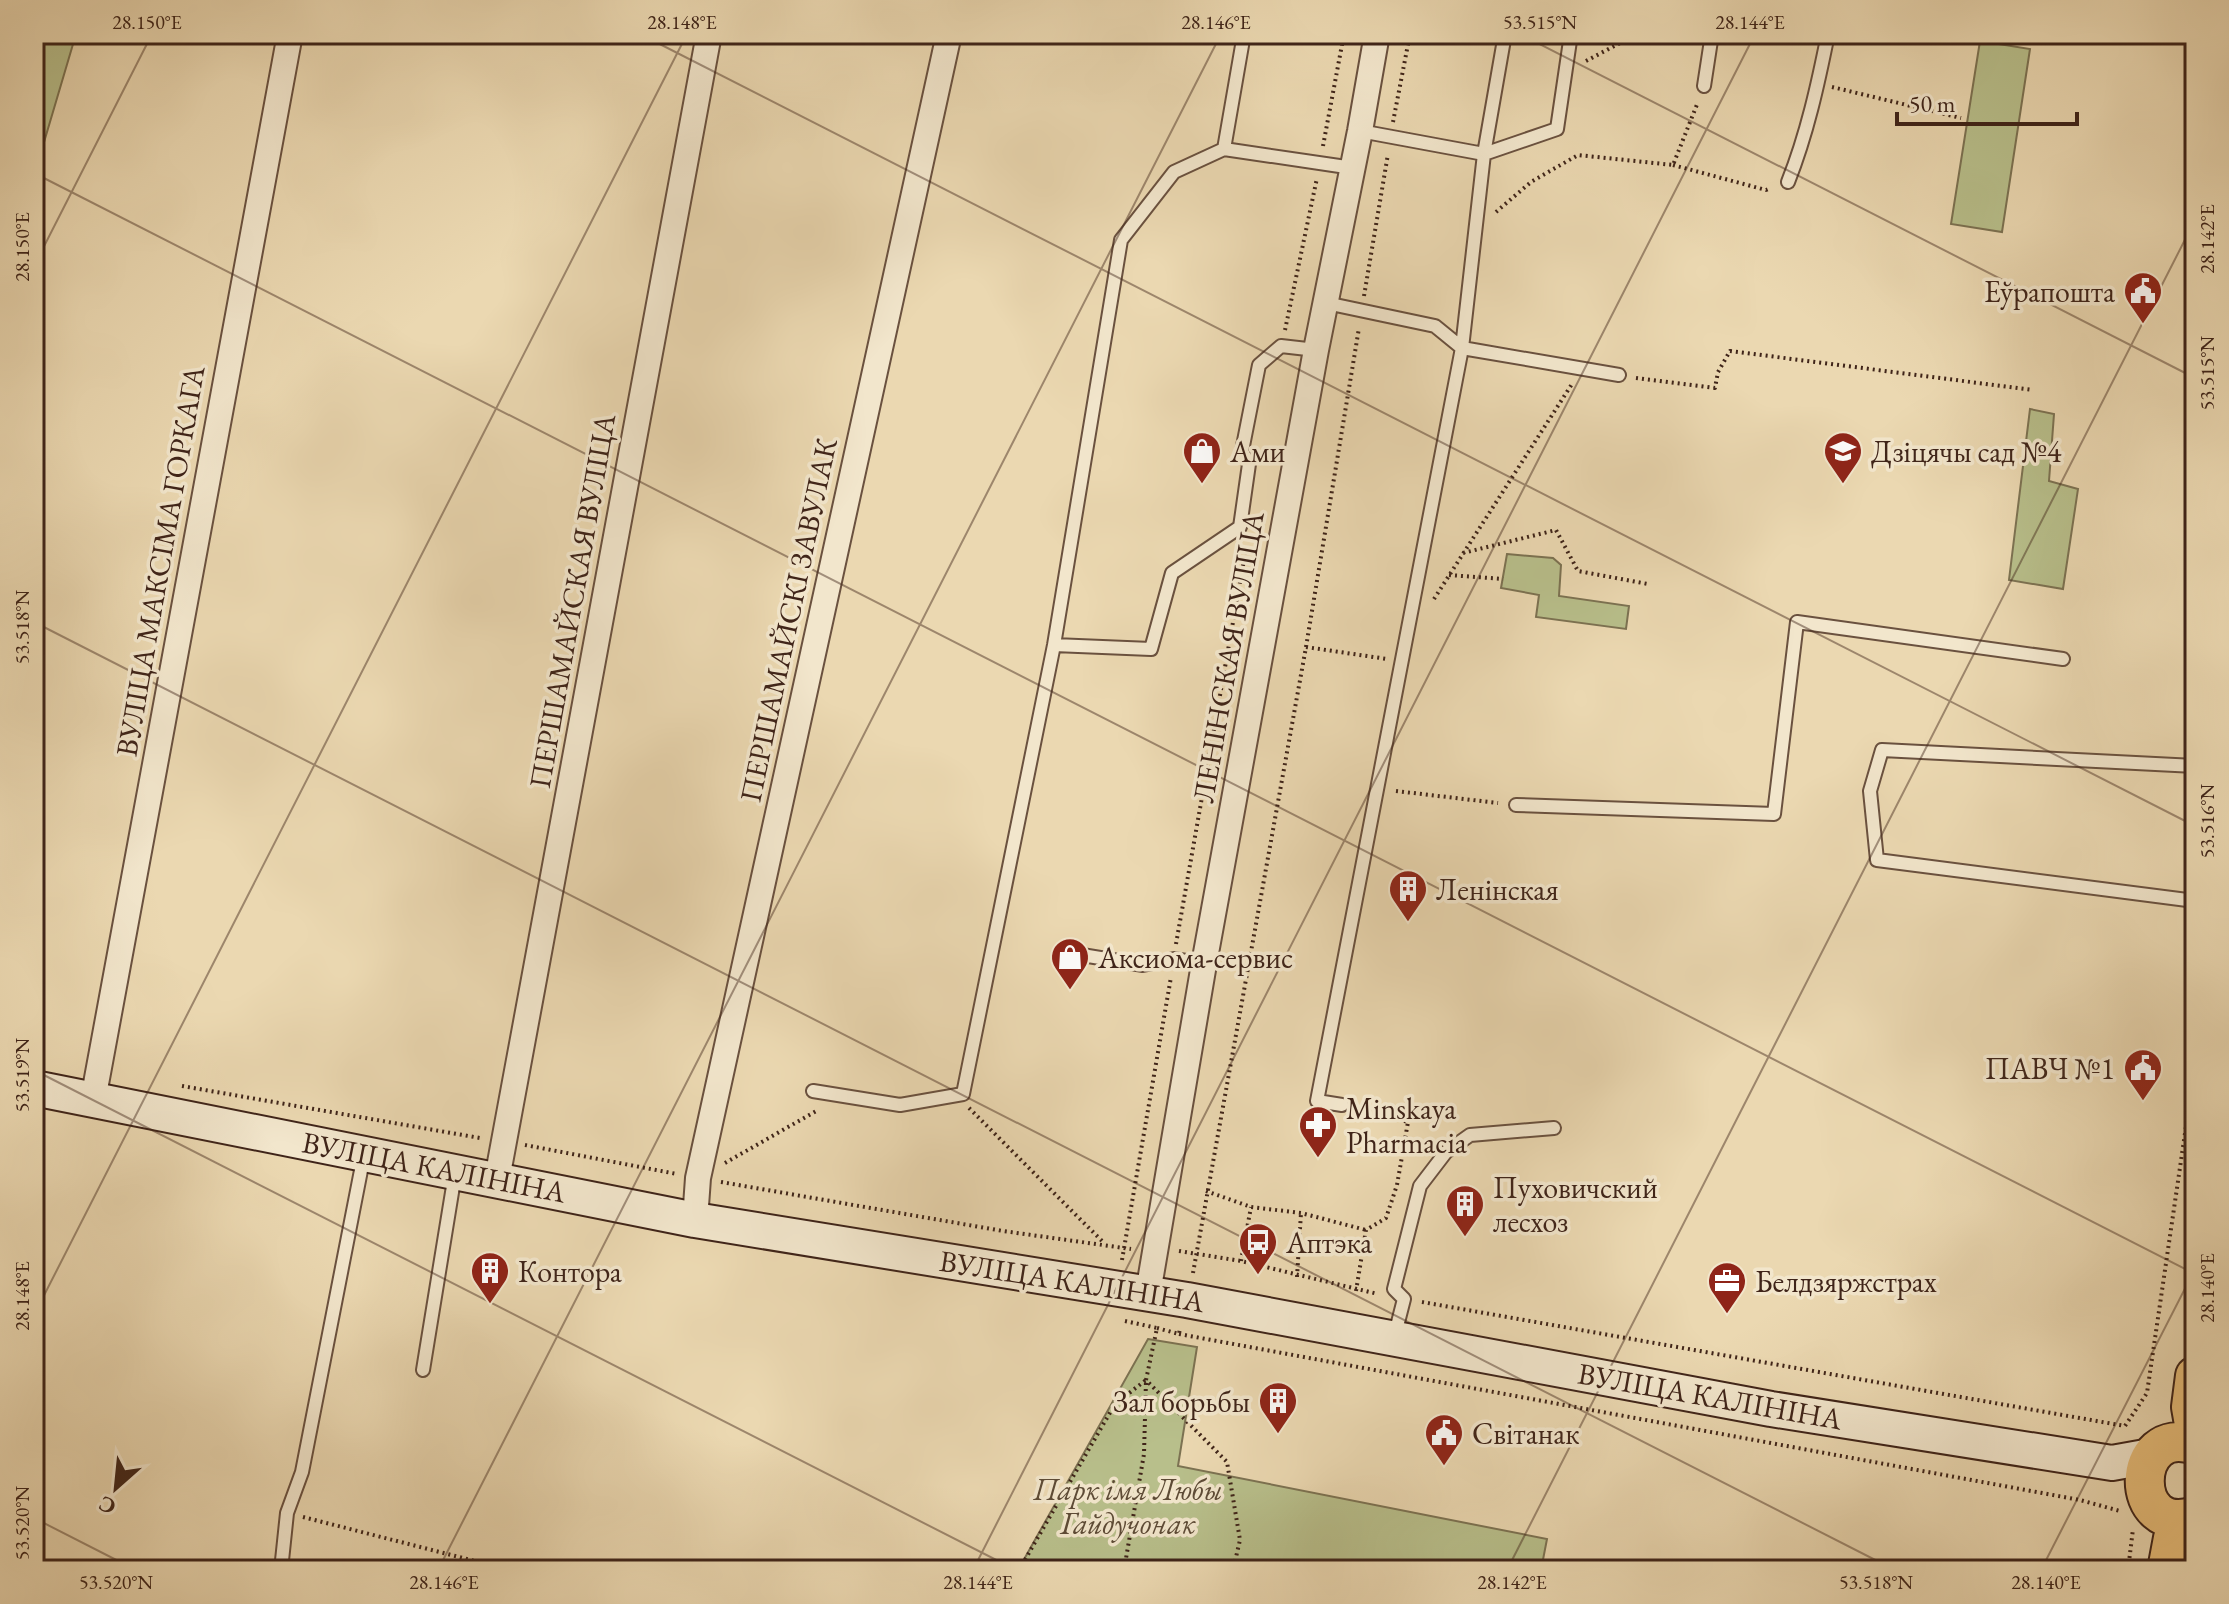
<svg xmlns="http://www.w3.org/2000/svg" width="2229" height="1604" font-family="'EB Garamond',serif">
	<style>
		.green { fill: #b8bf8b; stroke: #7c7252; stroke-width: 2 }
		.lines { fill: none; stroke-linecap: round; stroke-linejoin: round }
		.service-casing { stroke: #6a513f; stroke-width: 16 }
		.minor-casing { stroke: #6a513f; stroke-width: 28 }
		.secondary-casing { stroke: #3f2419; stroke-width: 38 }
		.primary-casing { stroke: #3f2419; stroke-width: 42 }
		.path { stroke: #3f2419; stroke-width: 4; stroke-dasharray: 2 4; stroke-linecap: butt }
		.service { stroke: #f2e6cc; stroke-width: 12 }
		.minor { stroke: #f2e6cc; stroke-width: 24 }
		.secondary { stroke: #f2e6cc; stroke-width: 34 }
		.primary { stroke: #e6bc78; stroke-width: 38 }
		.ticks { fill: none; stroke: #3f2419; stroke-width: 2; stroke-opacity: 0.45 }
		.labels { text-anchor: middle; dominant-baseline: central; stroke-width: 7; stroke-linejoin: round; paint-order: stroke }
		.poi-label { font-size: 30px; fill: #3f2419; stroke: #f2e6cc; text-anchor: start }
		.street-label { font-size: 30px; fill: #3f2419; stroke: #f2e6cc }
		.park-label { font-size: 30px; font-style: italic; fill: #5d4b36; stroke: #f2e6cc }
		.neatline { fill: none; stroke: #3f2419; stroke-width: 3 }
		.ticks-label { font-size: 20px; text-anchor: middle; fill: #3f2419 }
	</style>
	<rect width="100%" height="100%" fill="#ebd8b1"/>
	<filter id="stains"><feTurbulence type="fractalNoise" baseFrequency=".0025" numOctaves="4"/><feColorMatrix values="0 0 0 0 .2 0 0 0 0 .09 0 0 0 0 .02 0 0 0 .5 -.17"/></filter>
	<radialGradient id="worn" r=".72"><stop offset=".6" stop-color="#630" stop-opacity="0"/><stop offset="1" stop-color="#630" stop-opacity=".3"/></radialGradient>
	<path class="green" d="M 34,34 L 76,34 L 34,176 Z
		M 1980,41 L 2030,49 L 2002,232 L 1951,224 Z
		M 2030,409 L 2054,414 L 2049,481 L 2078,489 L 2063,589 L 2009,580 Z
		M 1507,554 L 1553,558 L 1561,565 L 1559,596 L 1629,606 L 1626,629 L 1536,617 L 1539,595 L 1501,588 Z
		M 1148,1339 L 1197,1347 L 1178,1466 L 1547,1539 L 1541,1570 L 1018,1570 Z"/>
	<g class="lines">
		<defs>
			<path id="service" d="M 1505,34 L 1484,154 L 1462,348 L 1619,375
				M 1704,86 L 1712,34
				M 1360,131 L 1484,154 L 1557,129 L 1571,34
				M 1224,149 L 1353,168
				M 1788,182 C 1807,134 1818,84 1828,34
				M 1326,303 L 1435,326 L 1462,348 L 1317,1101 L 1342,1105
				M 1054,645 L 1151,649 L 1172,573 L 1240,527 L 1249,464 L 1242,451 L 1259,365 L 1281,346 L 1316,350
				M 2195,766 L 1882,750 L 1870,791 L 1877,860 L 2195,901
				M 1516,805 L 1774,814 L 1797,622 L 2063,659
				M 1082,955 L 1143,965 L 1174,959 L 1204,964
				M 813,1091 L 900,1105 L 963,1094 L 1054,645 L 1121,240 L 1174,172 L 1224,149 L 1244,34
				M 1394,1338 L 1404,1299 L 1394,1289 L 1420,1186 L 1446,1152 L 1470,1135 L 1554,1128
				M 423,1370 L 455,1174
				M 281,1570 L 287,1513 L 302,1472 L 364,1155"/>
			<path id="minor" d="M 93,1100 L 290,34
				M 497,1179 L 709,34
				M 695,1220 L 698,1178 L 949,34
				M 1148,1293 L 1204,964 L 1316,350 L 1360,131 L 1377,34"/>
			<path id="secondary" d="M 34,1088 L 695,1220 L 1187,1300 L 1771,1409 L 2112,1463 L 2151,1456"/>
			<path id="primary" d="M 2195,1376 L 2191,1407 L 2195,1430
				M 2195,1445 C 2129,1422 2127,1539 2195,1516
				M 2167,1570 L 2173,1538 L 2187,1519"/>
		</defs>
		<use href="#service" class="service-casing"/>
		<use href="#minor" class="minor-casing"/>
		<use href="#secondary" class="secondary-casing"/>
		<use href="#primary" class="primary-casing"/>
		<path class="path" d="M 1586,61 L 1637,34
			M 1832,87 L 1961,118
			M 1393,122 L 1410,34
			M 1323,146 L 1344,34
			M 1673,165 L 1766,190 L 1771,188
			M 1496,212 L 1531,182 L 1578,155 L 1673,165 L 1698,102
			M 1364,296 L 1388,154
			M 1285,330 L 1317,178
			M 1636,378 L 1715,388 L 1718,372 L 1730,351 L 2033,390
			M 1463,553 L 1556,530 L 1578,571 L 1648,584
			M 1449,575 L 1503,579
			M 1434,599 L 1572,384
			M 1306,647 L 1387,659
			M 1396,791 L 1498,803
			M 1176,944 L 1247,543
			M 182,1086 L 480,1138
			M 969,1108 L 1104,1243
			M 525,1145 L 677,1174
			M 725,1163 L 818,1110
			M 721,1182 L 1003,1231 L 1131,1249
			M 1206,1191 L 1251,1207 L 1301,1213 L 1366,1230
			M 1179,1251 L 1241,1261 L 1378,1294
			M 1122,1260 L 1171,977
			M 1241,1261 L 1251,1207
			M 1193,1273 L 1306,647 L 1359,328
			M 1297,1277 L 1301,1213
			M 1356,1291 L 1366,1230 L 1386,1218 L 1397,1185 L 1408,1122 L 1360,1109
			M 1422,1302 L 2125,1426 L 2147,1393 L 2195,1065
			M 1125,1321 L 1157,1328 L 1146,1380 L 1227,1462 L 1240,1540 L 1233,1570
			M 1157,1328 L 1179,1334 L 1180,1328
			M 1179,1334 L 2080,1500 L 2120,1511
			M 303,1517 L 510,1570
			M 1019,1570 L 1115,1404 L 1146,1380 L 1144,1454 L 1124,1570
			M 2128,1570 L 2133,1529"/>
		<use href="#service" class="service"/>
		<use href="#minor" class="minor"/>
		<use href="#secondary" class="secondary"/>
		<use href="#primary" class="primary"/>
	</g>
	<path class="ticks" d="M 640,34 L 2195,826M 1520,34 L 2195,378M 34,173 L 2195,1274M 34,266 L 152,34M 34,622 L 1895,1570M 34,1070 L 1016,1570M 34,1315 L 687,34M 34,1518 L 136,1570M 438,1570 L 1221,34M 973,1570 L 1755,34M 1507,1570 L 2195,220M 2041,1570 L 2195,1269"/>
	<defs>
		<symbol id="civic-pin" viewBox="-11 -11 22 30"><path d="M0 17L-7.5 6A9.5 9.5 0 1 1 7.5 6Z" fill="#8f2418" stroke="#f2e6cc"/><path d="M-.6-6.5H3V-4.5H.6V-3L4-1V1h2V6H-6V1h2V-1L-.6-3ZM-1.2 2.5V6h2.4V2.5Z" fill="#fff"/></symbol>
		<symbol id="shop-pin" viewBox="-11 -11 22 30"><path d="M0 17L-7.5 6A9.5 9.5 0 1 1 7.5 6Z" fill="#8f2418" stroke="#f2e6cc"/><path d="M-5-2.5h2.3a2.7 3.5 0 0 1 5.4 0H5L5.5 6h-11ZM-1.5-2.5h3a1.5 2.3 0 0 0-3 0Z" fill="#fff"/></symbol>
		<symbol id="school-pin" viewBox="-11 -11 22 30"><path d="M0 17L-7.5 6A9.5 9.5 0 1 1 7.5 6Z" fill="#8f2418" stroke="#f2e6cc"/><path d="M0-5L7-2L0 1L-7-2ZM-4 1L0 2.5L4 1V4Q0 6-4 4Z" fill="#fff"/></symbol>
		<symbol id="building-pin" viewBox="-11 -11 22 30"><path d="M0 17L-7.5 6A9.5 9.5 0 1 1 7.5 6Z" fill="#8f2418" stroke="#f2e6cc"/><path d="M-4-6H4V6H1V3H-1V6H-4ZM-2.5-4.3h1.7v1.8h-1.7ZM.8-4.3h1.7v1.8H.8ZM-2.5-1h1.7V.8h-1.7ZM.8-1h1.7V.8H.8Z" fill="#fff"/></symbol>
		<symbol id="pharmacy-pin" viewBox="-11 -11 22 30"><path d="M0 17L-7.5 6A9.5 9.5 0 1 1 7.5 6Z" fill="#8f2418" stroke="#f2e6cc"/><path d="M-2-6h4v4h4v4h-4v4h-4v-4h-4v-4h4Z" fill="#fff"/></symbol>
		<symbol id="bus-pin" viewBox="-11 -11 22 30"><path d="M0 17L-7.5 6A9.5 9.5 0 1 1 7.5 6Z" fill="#8f2418" stroke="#f2e6cc"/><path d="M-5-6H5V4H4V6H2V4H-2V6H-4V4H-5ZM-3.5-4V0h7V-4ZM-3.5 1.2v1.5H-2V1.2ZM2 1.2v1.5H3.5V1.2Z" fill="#fff"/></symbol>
		<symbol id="office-pin" viewBox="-11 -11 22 30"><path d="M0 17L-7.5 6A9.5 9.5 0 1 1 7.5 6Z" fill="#8f2418" stroke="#f2e6cc"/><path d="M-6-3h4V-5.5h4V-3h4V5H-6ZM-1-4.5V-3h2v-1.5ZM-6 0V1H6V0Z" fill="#fff"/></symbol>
	</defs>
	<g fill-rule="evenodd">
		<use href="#civic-pin" x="2121" y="269" width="44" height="60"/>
		<use href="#shop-pin" x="1180" y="429" width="44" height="60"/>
		<use href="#school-pin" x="1821" y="429" width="44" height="60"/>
		<use href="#building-pin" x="1386" y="867" width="44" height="60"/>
		<use href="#shop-pin" x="1048" y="935" width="44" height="60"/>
		<use href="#civic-pin" x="2121" y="1046" width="44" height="60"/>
		<use href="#pharmacy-pin" x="1296" y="1103" width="44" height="60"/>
		<use href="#building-pin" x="1443" y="1182" width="44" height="60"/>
		<use href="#bus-pin" x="1236" y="1220" width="44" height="60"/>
		<use href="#building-pin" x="468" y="1249" width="44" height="60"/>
		<use href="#office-pin" x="1705" y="1259" width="44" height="60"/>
		<use href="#building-pin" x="1256" y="1379" width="44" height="60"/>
		<use href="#civic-pin" x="1422" y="1411" width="44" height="60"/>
	</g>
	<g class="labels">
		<g class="poi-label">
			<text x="2115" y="291" text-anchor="end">Еўрапошта</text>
			<text x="1230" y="451">Ами</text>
			<text x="1871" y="451">Дзіцячы сад №4</text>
			<text x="1436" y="889">Ленінская</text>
			<text x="1098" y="957">Аксиома-сервис</text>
			<text x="2115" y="1068" text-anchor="end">ПАВЧ №1</text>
			<text x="1346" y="1108">Minskaya<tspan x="1346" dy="34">Pharmacia</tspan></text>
			<text x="1493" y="1187">Пуховичский<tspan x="1493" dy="34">лесхоз</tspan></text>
			<text x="1286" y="1242">Аптэка</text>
			<text x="518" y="1271">Контора</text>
			<text x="1755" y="1281">Белдзяржстрах</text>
			<text x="1250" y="1401" text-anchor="end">Зал борьбы</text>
			<text x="1472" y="1433">Світанак</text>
		</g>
		<g class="street-label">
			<text transform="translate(160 561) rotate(-80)">ВУЛІЦА МАКСІМА ГОРКАГА</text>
			<text transform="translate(572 601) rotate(-80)">ПЕРШАМАЙСКАЯ ВУЛІЦА</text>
			<text transform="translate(788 620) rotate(-78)">ПЕРШАМАЙСКІ ЗАВУЛАК</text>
			<text transform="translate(1228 657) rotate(-80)">ЛЕНІНСКАЯ ВУЛІЦА</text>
			<text transform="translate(434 1167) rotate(11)">ВУЛІЦА КАЛІНІНА</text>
			<text transform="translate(1072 1281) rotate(9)">ВУЛІЦА КАЛІНІНА</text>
			<text transform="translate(1710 1396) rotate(10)">ВУЛІЦА КАЛІНІНА</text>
		</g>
		<g class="park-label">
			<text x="1128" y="1489">Парк імя Любы<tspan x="1128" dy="34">Гайдучонак</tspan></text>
		</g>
	</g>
	<rect width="2229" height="1604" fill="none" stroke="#ebd8b1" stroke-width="88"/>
	<g transform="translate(116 1488) rotate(207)" stroke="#f2e6cc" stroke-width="6" paint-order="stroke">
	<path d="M0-6L14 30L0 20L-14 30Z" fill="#3f2419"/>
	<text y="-12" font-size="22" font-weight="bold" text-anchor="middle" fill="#3f2419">С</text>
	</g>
	<path d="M1897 112v12h180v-12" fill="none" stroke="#3f2419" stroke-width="4"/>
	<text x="1909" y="112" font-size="24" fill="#3f2419" stroke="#f2e6cc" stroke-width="6" paint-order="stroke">50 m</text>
	<rect x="44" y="44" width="2141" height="1516" class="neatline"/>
	<g class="ticks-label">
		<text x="147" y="29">28.150°E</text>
		<text x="682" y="29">28.148°E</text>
		<text x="1216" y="29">28.146°E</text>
		<text x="1540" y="29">53.515°N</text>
		<text x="1750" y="29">28.144°E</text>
		<text transform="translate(2207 239) rotate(-90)" y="7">28.142°E</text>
		<text transform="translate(22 247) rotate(-90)" y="7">28.150°E</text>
		<text transform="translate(2207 373) rotate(-90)" y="7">53.515°N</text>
		<text transform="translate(22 627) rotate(-90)" y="7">53.518°N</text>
		<text transform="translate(2207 821) rotate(-90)" y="7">53.516°N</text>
		<text transform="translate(22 1075) rotate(-90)" y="7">53.519°N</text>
		<text transform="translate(2207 1288) rotate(-90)" y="7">28.140°E</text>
		<text transform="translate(22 1296) rotate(-90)" y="7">28.148°E</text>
		<text transform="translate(22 1523) rotate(-90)" y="7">53.520°N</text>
		<text x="116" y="1589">53.520°N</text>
		<text x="444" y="1589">28.146°E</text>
		<text x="978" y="1589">28.144°E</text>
		<text x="1512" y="1589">28.142°E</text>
		<text x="1876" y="1589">53.518°N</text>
		<text x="2046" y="1589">28.140°E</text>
	</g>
	<rect width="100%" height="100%" filter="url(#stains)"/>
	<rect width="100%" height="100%" fill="url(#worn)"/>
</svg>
